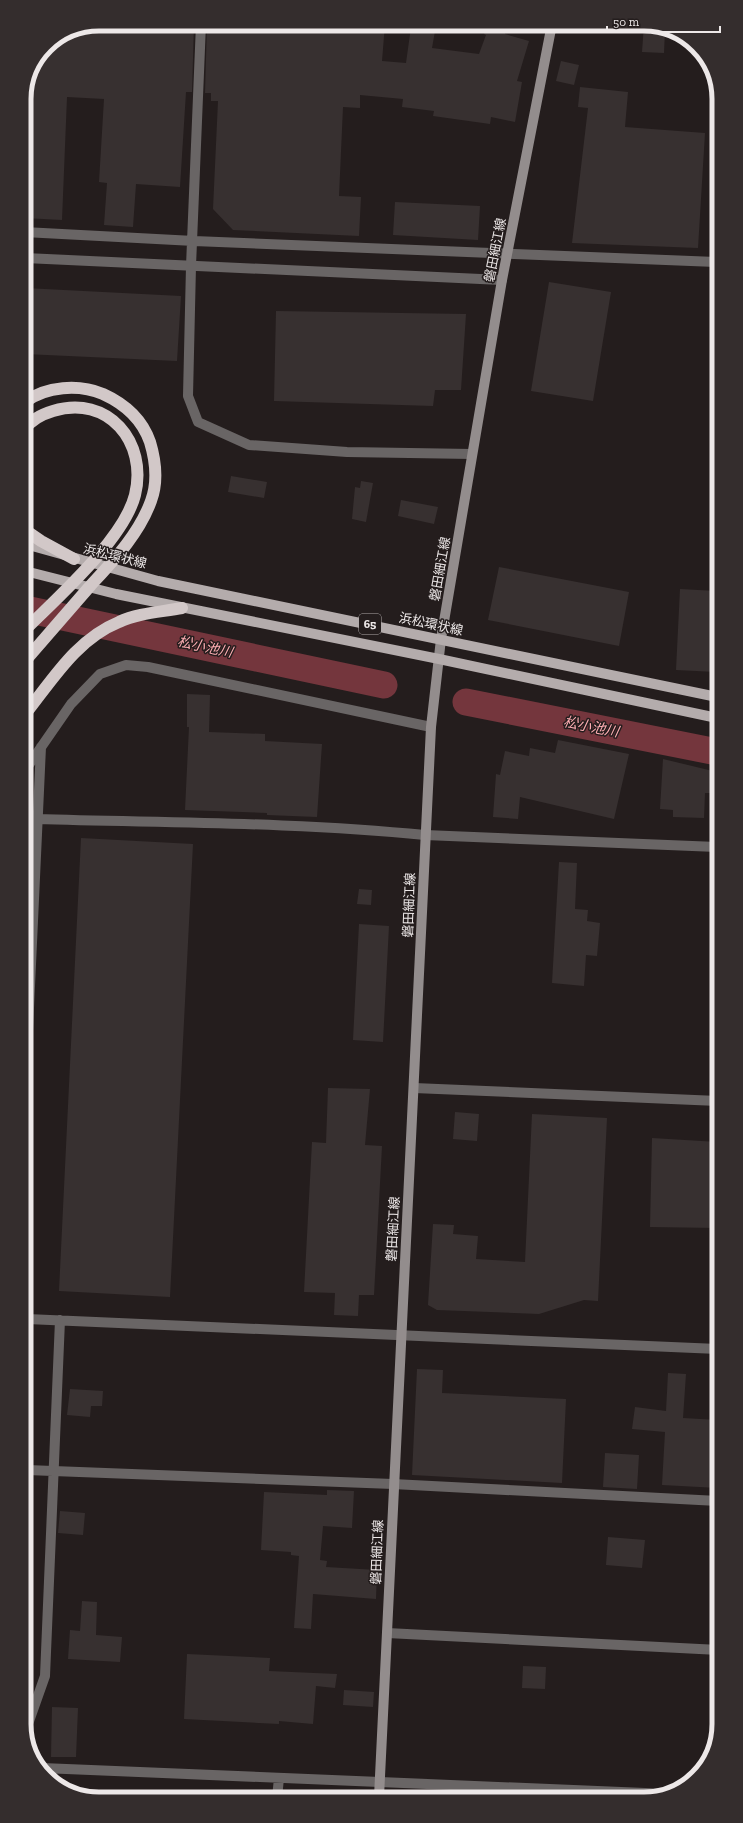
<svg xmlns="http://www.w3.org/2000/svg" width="743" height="1823" font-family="'Zilla Slab','Noto Sans JP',serif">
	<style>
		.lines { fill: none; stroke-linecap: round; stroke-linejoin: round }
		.river { stroke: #74363d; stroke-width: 27 }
		.building { fill: #373030 }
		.minor { stroke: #696565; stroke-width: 10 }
		.secondary { stroke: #938d8d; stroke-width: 10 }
		.primary { stroke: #b4acac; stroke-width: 10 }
		.motorway { stroke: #d2c8c8; stroke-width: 12 }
		.labels { text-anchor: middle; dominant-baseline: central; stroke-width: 3; stroke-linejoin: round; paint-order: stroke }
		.shield { fill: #241d1d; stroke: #b1abab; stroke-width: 1 }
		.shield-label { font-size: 12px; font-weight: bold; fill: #ede8e8 }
		.street-label { font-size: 13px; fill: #ede8e8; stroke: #241d1d }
		.water-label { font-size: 14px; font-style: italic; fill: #feaeb3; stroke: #241d1d }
		.rim { fill: none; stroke: #ede8e8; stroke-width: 5 }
	</style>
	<rect width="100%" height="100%" fill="#241d1d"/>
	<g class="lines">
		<path class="river" d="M 25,609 L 384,685
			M 466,702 L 717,752"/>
	</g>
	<path class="building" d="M 99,24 L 194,24 L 192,92 L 186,92 L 180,187 L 136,184 L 133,227 L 104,225 L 107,183 L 99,182 L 104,99 L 67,97 L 62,220 L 24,218 L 24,104 L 26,104 L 27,89 L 46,46 L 71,30 Z
		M 207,24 L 385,24 L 382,61 L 406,63 L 411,27 L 435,31 L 432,48 L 479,54 L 486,35 L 484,34 L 488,24 L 508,24 L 505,34 L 529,41 L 517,81 L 522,82 L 515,122 L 491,117 L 490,124 L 433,116 L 434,111 L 402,107 L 403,99 L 360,95 L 360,108 L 343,107 L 339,196 L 361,197 L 359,236 L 233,230 L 213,209 L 218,101 L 211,101 L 211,93 L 205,93 Z
		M 644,24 L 649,24 L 665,30 L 664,53 L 642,52 Z
		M 561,61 L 579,65 L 574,85 L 556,81 Z
		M 580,87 L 628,92 L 625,127 L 705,133 L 698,248 L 572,243 L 588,108 L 578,107 Z
		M 395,202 L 480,206 L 478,240 L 393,235 Z
		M 549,282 L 611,292 L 593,401 L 531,391 Z
		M 25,288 L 181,296 L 177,361 L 25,354 Z
		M 276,311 L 466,314 L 461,390 L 435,390 L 433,406 L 274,401 Z
		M 231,476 L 267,482 L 264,498 L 228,492 Z
		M 361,481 L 373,483 L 366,522 L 352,519 L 355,487 L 360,488 Z
		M 401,500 L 438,507 L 434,524 L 398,516 Z
		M 499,567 L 629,592 L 619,646 L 488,620 Z
		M 680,589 L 716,591 L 716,672 L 676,670 Z
		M 187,694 L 210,695 L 209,732 L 265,734 L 265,741 L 322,744 L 317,817 L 267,815 L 267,813 L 185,810 L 189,727 L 187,727 Z
		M 558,740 L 629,754 L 614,819 L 520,797 L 518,819 L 493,817 L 496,774 L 500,775 L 505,751 L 529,756 L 530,748 L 555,753 Z
		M 663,759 L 717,772 L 717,793 L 705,793 L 704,818 L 673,817 L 673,810 L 660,809 Z
		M 81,838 L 193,844 L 170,1297 L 59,1291 Z
		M 559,862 L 577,863 L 575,909 L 588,910 L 587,921 L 600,923 L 597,956 L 586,955 L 584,986 L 552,983 Z
		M 359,889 L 372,890 L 371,905 L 357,904 Z
		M 359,924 L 389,926 L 383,1042 L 353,1040 Z
		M 328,1088 L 370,1089 L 365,1145 L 382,1146 L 374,1295 L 359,1295 L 358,1316 L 334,1315 L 335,1293 L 304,1292 L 312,1142 L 326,1143 Z
		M 455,1112 L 479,1114 L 477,1141 L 453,1139 Z
		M 532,1114 L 607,1118 L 598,1301 L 584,1300 L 539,1314 L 437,1310 L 428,1305 L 433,1224 L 454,1225 L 453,1234 L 478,1236 L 476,1259 L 525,1262 Z
		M 652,1138 L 718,1142 L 718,1228 L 650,1227 Z
		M 417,1369 L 443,1370 L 442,1393 L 566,1399 L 562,1483 L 412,1475 Z
		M 668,1373 L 686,1374 L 683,1418 L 718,1420 L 718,1488 L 662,1485 L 665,1432 L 632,1429 L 635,1407 L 666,1411 Z
		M 70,1389 L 103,1391 L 102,1406 L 91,1406 L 90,1417 L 67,1415 Z
		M 605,1453 L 639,1455 L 637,1489 L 603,1487 Z
		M 327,1490 L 354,1491 L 352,1528 L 323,1526 L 320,1560 L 327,1561 L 326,1567 L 377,1570 L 376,1599 L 313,1594 L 311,1629 L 294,1628 L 299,1556 L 291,1555 L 291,1552 L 261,1550 L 264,1492 L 327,1495 Z
		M 60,1511 L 85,1513 L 83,1535 L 58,1533 Z
		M 608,1537 L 645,1540 L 642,1568 L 606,1565 Z
		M 82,1601 L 97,1602 L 96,1635 L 122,1637 L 120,1662 L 68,1659 L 70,1630 L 80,1631 Z
		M 187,1654 L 270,1658 L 269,1671 L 337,1674 L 335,1688 L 316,1686 L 313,1724 L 279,1721 L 279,1724 L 184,1719 Z
		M 523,1666 L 546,1667 L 545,1689 L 522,1688 Z
		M 344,1690 L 374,1692 L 373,1707 L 343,1705 Z
		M 52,1707 L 78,1708 L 76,1757 L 51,1757 Z"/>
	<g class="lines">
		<path class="minor" d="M 201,24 L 191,266 L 188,396 L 198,422 L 249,445 L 347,452 L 472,454
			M 24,232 L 194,241 L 716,262
			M 25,258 L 502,280
			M 26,769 L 71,704 L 100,674 L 126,665 L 148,667 L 431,727
			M 37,819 C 166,823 296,822 425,835 L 717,847
			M 26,1073 L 41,747
			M 414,1088 L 718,1101
			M 27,1319 L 718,1349
			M 27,1470 L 393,1484 L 718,1501
			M 387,1633 L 719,1650
			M 28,1724 L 45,1676 L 60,1320
			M 42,1768 L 669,1794
			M 277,1798 L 279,1778"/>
		<path class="secondary" d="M 379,1797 L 431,727 L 441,639 L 502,280 L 552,24"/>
		<path class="primary" d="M 25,544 L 158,581 L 717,697
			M 25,571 L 116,594 L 439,659 L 717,718"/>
		<path class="motorway" d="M 25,402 C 46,386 79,384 103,394 C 125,404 142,419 150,442 C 156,462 158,482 151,501 C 139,534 114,560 91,585 C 69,610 47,636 25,661
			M 25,429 C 31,420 43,414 53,411 C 108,394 148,442 135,495 C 124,539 58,597 25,630
			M 25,530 L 41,541 L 74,559
			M 26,713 C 53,679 77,639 119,622 C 138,613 161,612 182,608"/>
	</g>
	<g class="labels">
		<rect class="shield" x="359" y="614" width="22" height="20" rx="3"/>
		<g class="shield-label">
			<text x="370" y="624">65</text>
		</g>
		<g class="street-label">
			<text transform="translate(495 250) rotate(-79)">磐田細江線</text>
			<text transform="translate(115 556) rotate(14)">浜松環状線</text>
			<text transform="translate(440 569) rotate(-80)">磐田細江線</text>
			<text transform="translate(431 624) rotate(12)">浜松環状線</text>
			<text transform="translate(409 905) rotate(-88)">磐田細江線</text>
			<text transform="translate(393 1229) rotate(-87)">磐田細江線</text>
			<text transform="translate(377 1552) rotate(-88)">磐田細江線</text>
		</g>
		<g class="water-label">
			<text transform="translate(205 647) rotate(12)">松小池川</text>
			<text transform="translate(591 727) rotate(11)">松小池川</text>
		</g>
	</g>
	<path d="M0 0H743V1823H0ZM99 31H644A68 68 0 0 1 712 99V1724A68 68 0 0 1 644 1792H99A68 68 0 0 1 31 1724V99A68 68 0 0 1 99 31Z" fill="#342d2d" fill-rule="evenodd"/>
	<path class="rim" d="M99 31H644A68 68 0 0 1 712 99V1724A68 68 0 0 1 644 1792H99A68 68 0 0 1 31 1724V99A68 68 0 0 1 99 31Z"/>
	<path d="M607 26v6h113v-6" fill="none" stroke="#ede8e8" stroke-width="2"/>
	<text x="613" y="26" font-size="12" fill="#ede8e8" stroke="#241d1d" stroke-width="3" paint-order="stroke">50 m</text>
</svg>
